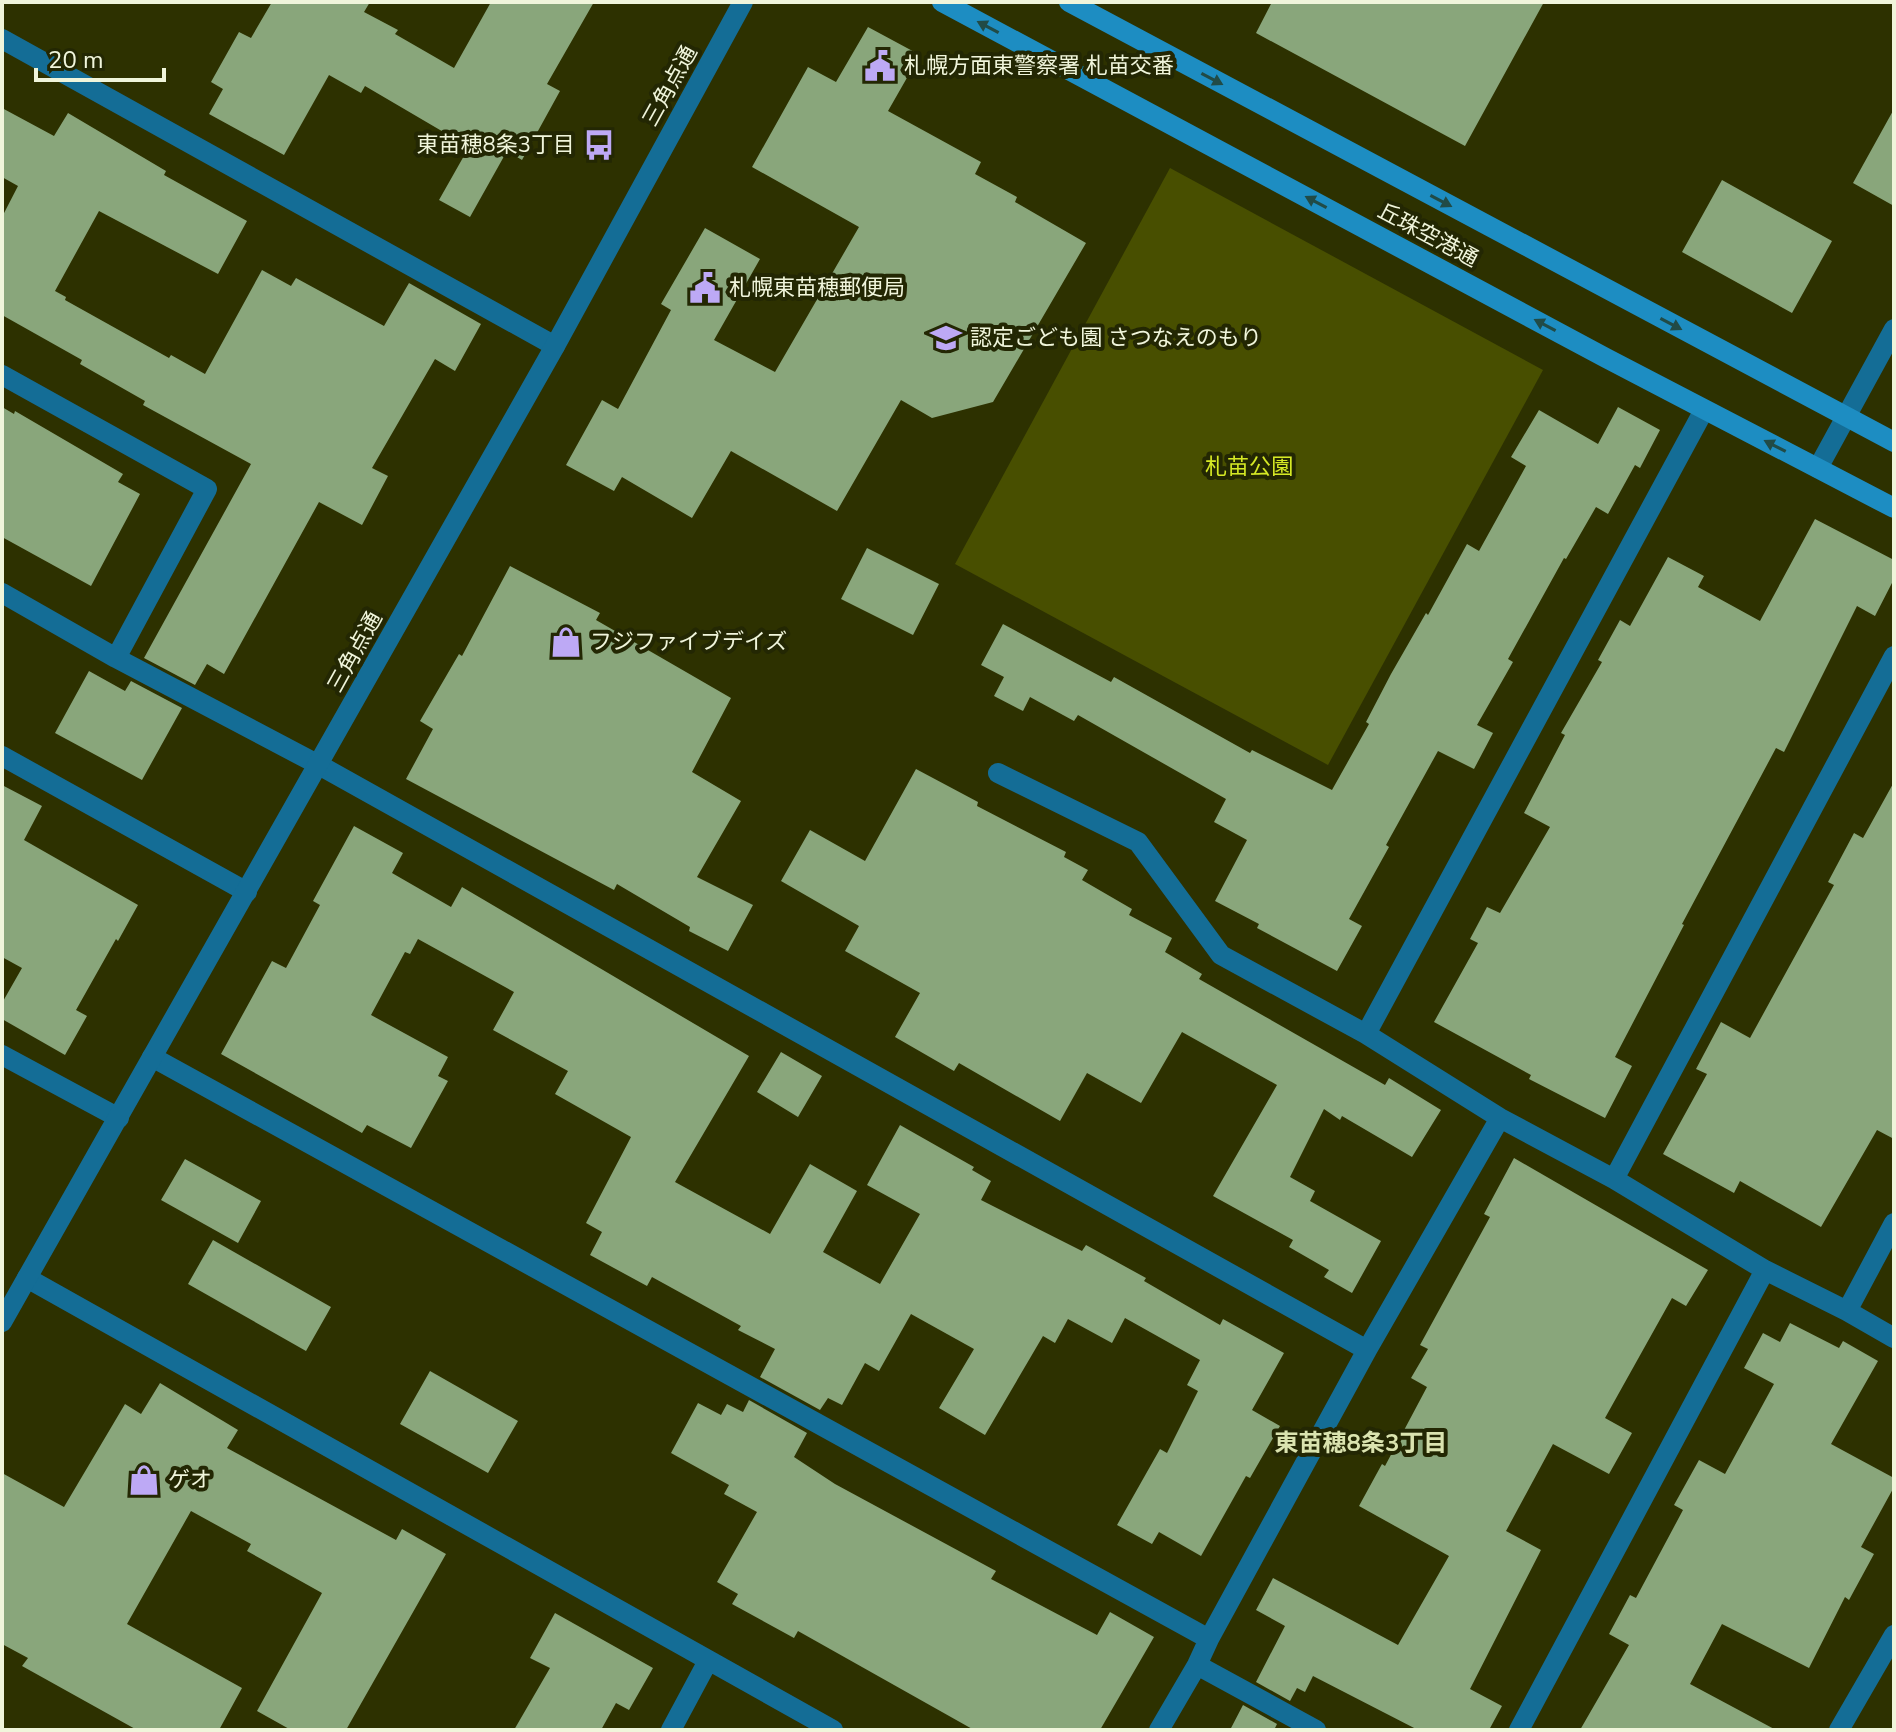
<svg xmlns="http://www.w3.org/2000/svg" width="1896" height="1732" font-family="'Nunito Sans','Noto Sans JP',sans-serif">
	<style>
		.green { fill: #484f00 }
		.building { fill: #89a67b }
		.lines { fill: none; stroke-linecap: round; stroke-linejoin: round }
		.minor { stroke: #146d96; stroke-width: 20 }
		.tertiary { stroke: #146d96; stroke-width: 20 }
		.secondary { stroke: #1d8dc2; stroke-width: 20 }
		.oneway { fill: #214b46 }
		.labels { text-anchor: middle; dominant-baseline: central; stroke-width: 8; stroke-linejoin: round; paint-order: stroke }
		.poi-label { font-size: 22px; fill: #f0f5db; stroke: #232703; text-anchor: start }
		.street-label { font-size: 22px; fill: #f0f5db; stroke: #232703 }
		.park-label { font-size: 22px; fill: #d6e925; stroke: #232703 }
		.neighbourhood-label { font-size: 24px; font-weight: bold; fill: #dae3af; stroke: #232703 }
	</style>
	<rect width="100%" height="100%" fill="#2d3100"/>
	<path class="green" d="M 1170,168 L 1543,370 L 1328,765 L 955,564 Z"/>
	<path class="building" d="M 272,2 L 370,2 L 364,12 L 398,30 L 395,34 L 454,68 L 491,2 L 594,2 L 547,84 L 560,91 L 522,160 L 507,151 L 470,217 L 439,200 L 469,147 L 365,86 L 361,93 L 329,75 L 284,155 L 209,114 L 223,89 L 211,82 L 239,32 L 251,38 Z
		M 1272,2 L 1544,2 L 1465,146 L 1256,33 Z
		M 868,27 L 920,55 L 888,111 L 981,162 L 975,174 L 1017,197 L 1015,202 L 1086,243 L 993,402 L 932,418 L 901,400 L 837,511 L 731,451 L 692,518 L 622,477 L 614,491 L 566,465 L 602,400 L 618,409 L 671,310 L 661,304 L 705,228 L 760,259 L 714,340 L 775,372 L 859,227 L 752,167 L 808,67 L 836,82 Z
		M 2,108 L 54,136 L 68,113 L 166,171 L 164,175 L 247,221 L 218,274 L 99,211 L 55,291 L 66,297 L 65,300 L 169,358 L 171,355 L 205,374 L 262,270 L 291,286 L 296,278 L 384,326 L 409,283 L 481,324 L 455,371 L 435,359 L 372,468 L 388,476 L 362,525 L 319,502 L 224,674 L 207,664 L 195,685 L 144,658 L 251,464 L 143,405 L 145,401 L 80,364 L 82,360 L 2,315 L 2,217 L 18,186 L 2,177 Z
		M 1894,109 L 1894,206 L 1853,183 Z
		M 1722,180 L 1832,241 L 1792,313 L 1682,252 Z
		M 2,407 L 14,414 L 15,411 L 123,474 L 118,482 L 140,494 L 91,586 L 2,537 Z
		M 1618,407 L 1660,430 L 1640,468 L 1635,465 L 1608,514 L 1596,507 L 1566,559 L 1564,558 L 1508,659 L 1513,662 L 1477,725 L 1493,733 L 1474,769 L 1438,751 L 1386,845 L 1389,847 L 1349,919 L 1362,926 L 1337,971 L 1257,928 L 1259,924 L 1215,901 L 1247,840 L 1214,822 L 1226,799 L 1078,715 L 1074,721 L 1030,697 L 1023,711 L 994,696 L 1004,677 L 981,665 L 1003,624 L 1111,682 L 1114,677 L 1250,753 L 1252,750 L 1332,790 L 1369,724 L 1366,722 L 1391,674 L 1426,613 L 1428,615 L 1467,544 L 1479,551 L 1526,466 L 1511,457 L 1539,410 L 1598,444 Z
		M 1815,519 L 1894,560 L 1894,579 L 1875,616 L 1857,606 L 1784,752 L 1776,748 L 1682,924 L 1684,925 L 1615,1057 L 1632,1066 L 1605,1118 L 1529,1079 L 1531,1075 L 1434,1022 L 1478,943 L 1470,939 L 1487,907 L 1500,913 L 1550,827 L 1524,813 L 1565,735 L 1561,733 L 1602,662 L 1598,660 L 1620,620 L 1630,626 L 1668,557 L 1704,576 L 1698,587 L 1760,621 Z
		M 867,548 L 939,584 L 913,635 L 841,599 Z
		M 510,566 L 600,613 L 596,620 L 731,698 L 692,772 L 741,801 L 697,877 L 753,905 L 728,951 L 689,931 L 690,927 L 617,884 L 614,890 L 406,779 L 433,729 L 420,721 L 459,654 L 462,656 Z
		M 89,671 L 125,691 L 131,681 L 182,708 L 142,780 L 55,733 Z
		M 916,769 L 978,802 L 977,806 L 1066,852 L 1064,857 L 1088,870 L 1082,880 L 1132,909 L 1129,915 L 1172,938 L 1165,952 L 1202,974 L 1199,979 L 1385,1085 L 1389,1078 L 1441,1110 L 1412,1157 L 1342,1116 L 1340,1120 L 1324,1109 L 1290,1177 L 1315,1191 L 1310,1201 L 1381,1241 L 1352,1293 L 1324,1277 L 1329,1270 L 1289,1247 L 1293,1240 L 1213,1196 L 1277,1085 L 1182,1032 L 1141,1103 L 1087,1073 L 1060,1121 L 959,1063 L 954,1071 L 895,1037 L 920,993 L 845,951 L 859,926 L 781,881 L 810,830 L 865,861 Z
		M 1894,782 L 1894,1139 L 1877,1130 L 1821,1227 L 1740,1181 L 1734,1193 L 1663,1154 L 1707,1074 L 1696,1069 L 1721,1022 L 1750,1038 L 1834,885 L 1828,882 L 1854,833 L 1863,838 Z
		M 2,785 L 42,806 L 24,840 L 138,905 L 118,941 L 116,939 L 76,1010 L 87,1016 L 65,1055 L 2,1019 L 2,1003 L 22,968 L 2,957 Z
		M 354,826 L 403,853 L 392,873 L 451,907 L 462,887 L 749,1056 L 675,1182 L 770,1234 L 810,1164 L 857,1191 L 823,1252 L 880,1284 L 920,1214 L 867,1185 L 900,1125 L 974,1167 L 972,1170 L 991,1181 L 981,1200 L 1082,1251 L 1086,1245 L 1146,1278 L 1144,1281 L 1220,1325 L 1223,1319 L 1284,1353 L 1252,1410 L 1280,1426 L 1250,1478 L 1246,1476 L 1201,1556 L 1159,1532 L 1152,1544 L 1117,1525 L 1160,1449 L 1167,1453 L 1198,1391 L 1187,1385 L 1200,1360 L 1125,1318 L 1112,1343 L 1068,1319 L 1055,1343 L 1043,1336 L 985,1435 L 939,1408 L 974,1349 L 911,1314 L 879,1371 L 865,1363 L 842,1405 L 828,1398 L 820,1410 L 760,1377 L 775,1349 L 738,1330 L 741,1326 L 652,1277 L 647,1286 L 590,1255 L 602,1232 L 586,1223 L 631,1137 L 555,1094 L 568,1071 L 493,1030 L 514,992 L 418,939 L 410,954 L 405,952 L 371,1015 L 448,1057 L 438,1076 L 448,1081 L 411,1148 L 367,1125 L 362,1133 L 221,1054 L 272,961 L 286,968 L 320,905 L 313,901 Z
		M 781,1052 L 822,1076 L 798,1117 L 757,1092 Z
		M 1514,1158 L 1708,1270 L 1686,1306 L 1672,1298 L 1605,1418 L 1632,1433 L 1609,1474 L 1553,1444 L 1506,1531 L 1541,1550 L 1470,1689 L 1502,1706 L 1489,1730 L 1418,1730 L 1313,1676 L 1305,1692 L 1297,1688 L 1290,1701 L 1256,1682 L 1285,1626 L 1256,1610 L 1273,1578 L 1398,1645 L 1449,1556 L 1359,1506 L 1382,1464 L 1385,1466 L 1427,1387 L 1411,1378 L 1428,1349 L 1420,1345 L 1490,1217 L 1484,1214 Z
		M 185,1159 L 261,1201 L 238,1243 L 161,1200 Z
		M 213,1240 L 331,1307 L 306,1351 L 188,1284 Z
		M 1790,1323 L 1839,1348 L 1843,1341 L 1878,1361 L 1831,1444 L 1894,1478 L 1894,1487 L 1861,1547 L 1874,1554 L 1849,1600 L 1845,1597 L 1809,1668 L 1722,1624 L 1690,1684 L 1776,1730 L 1580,1730 L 1629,1645 L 1609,1634 L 1630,1595 L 1636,1598 L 1683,1510 L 1674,1505 L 1699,1460 L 1725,1474 L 1774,1384 L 1744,1368 L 1763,1333 L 1780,1342 Z
		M 430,1371 L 518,1421 L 488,1473 L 400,1424 Z
		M 160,1383 L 238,1430 L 227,1448 L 396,1540 L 402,1529 L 446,1554 L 346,1730 L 291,1730 L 257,1711 L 322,1593 L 247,1551 L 251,1544 L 191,1511 L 127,1624 L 242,1688 L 219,1730 L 137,1730 L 22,1666 L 28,1658 L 2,1644 L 2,1473 L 64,1507 L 125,1404 L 141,1414 Z
		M 749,1400 L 807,1433 L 794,1457 L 835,1484 L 996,1571 L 991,1579 L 1097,1635 L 1110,1612 L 1154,1637 L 1100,1730 L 974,1730 L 798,1631 L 794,1638 L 732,1604 L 738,1594 L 717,1582 L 757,1512 L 724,1494 L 729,1485 L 671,1453 L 698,1403 L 721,1415 L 727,1404 L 743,1412 Z
		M 555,1613 L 653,1668 L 629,1710 L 616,1703 L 601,1730 L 514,1730 L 550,1668 L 530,1658 Z
		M 1243,1705 L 1277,1724 L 1274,1730 L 1230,1730 Z"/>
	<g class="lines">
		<path class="minor" d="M 2,39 L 555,346
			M 2,375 L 207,489 L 116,658
			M 1818,468 L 1894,329
			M 2,593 L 116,658 L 319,765 L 1367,1350
			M 2,756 L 247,892
			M 998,773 L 1138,842 L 1221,955 L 1366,1034 L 1500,1118 L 1614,1179 L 1765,1270 L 1847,1311 L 1894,1338
			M 1366,1034 L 1704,410
			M 2,1055 L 119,1118
			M 152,1057 L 1209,1639
			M 1614,1179 L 1894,656
			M 27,1278 L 833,1730
			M 1847,1311 L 1894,1223
			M 1197,1665 L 1316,1730
			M 671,1730 L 708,1661
			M 1159,1730 L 1197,1665 L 1209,1639 L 1367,1350 L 1500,1118
			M 1519,1730 L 1765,1270
			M 1839,1730 L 1894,1635"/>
		<path class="tertiary" d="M 2,1322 L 555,346 L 743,2"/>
		<path class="secondary" d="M 942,2 L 1606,358 L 1894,508
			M 1069,2 L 1894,442"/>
	</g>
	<defs><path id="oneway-solid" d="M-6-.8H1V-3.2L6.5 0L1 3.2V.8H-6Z" transform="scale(2)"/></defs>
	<g class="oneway">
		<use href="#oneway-solid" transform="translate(988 27) rotate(-152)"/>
		<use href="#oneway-solid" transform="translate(1212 79) rotate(28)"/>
		<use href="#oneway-solid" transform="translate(1441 201) rotate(28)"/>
		<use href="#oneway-solid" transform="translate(1316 202) rotate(-152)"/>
		<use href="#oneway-solid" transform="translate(1671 324) rotate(28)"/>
		<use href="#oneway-solid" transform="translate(1545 325) rotate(-152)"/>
		<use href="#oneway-solid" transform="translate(1775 446) rotate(-153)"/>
	</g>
	<defs>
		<symbol id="civic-bare" viewBox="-9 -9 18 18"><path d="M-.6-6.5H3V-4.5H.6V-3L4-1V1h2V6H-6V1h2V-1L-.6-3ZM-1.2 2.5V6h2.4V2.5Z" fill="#bda9f5" stroke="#232703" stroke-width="2.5" paint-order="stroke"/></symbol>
		<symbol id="bus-bare" viewBox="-9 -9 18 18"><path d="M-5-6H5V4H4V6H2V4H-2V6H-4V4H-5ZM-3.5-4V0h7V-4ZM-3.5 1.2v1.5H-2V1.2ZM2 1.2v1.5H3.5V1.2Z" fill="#bda9f5" stroke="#232703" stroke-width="2.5" paint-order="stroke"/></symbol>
		<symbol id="school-bare" viewBox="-9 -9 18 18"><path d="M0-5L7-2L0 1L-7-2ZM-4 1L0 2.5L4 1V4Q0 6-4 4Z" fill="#bda9f5" stroke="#232703" stroke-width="2.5" paint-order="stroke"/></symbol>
		<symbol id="shop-bare" viewBox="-9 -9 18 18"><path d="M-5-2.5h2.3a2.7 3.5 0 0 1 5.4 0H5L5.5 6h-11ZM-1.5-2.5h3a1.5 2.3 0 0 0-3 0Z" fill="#bda9f5" stroke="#232703" stroke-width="2.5" paint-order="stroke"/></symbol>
	</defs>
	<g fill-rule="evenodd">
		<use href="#civic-bare" x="858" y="44" width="44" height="44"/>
		<use href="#bus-bare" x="577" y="123" width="44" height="44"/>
		<use href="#civic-bare" x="683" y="266" width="44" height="44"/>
		<use href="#school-bare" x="924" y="316" width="44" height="44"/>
		<use href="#shop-bare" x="544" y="620" width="44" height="44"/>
		<use href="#shop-bare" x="122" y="1458" width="44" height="44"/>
	</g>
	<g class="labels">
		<g class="poi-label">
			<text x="904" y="66">札幌方面東警察署 札苗交番</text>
			<text x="575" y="145" text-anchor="end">東苗穂8条3丁目</text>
			<text x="729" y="288">札幌東苗穂郵便局</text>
			<text x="970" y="338">認定ごども園 さつなえのもり</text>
			<text x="590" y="642">フジファイブデイズ</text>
			<text x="168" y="1480">ゲオ</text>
		</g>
		<g class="street-label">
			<text transform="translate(670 86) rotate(-61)">三角点通</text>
			<text transform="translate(1428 235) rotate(28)">丘珠空港通</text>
			<text transform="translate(355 652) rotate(-61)">三角点通</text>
		</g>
		<g class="park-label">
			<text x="1249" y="467">札苗公園</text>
		</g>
		<g class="neighbourhood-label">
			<text x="1361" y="1443">東苗穂8条3丁目</text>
		</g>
	</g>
	<rect width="1896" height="1732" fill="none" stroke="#f0f5db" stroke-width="8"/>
	<path d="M36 68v12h128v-12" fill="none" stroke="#f0f5db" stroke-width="4"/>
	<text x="48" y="68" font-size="24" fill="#f0f5db" stroke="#232703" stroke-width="6" paint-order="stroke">20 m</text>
</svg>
